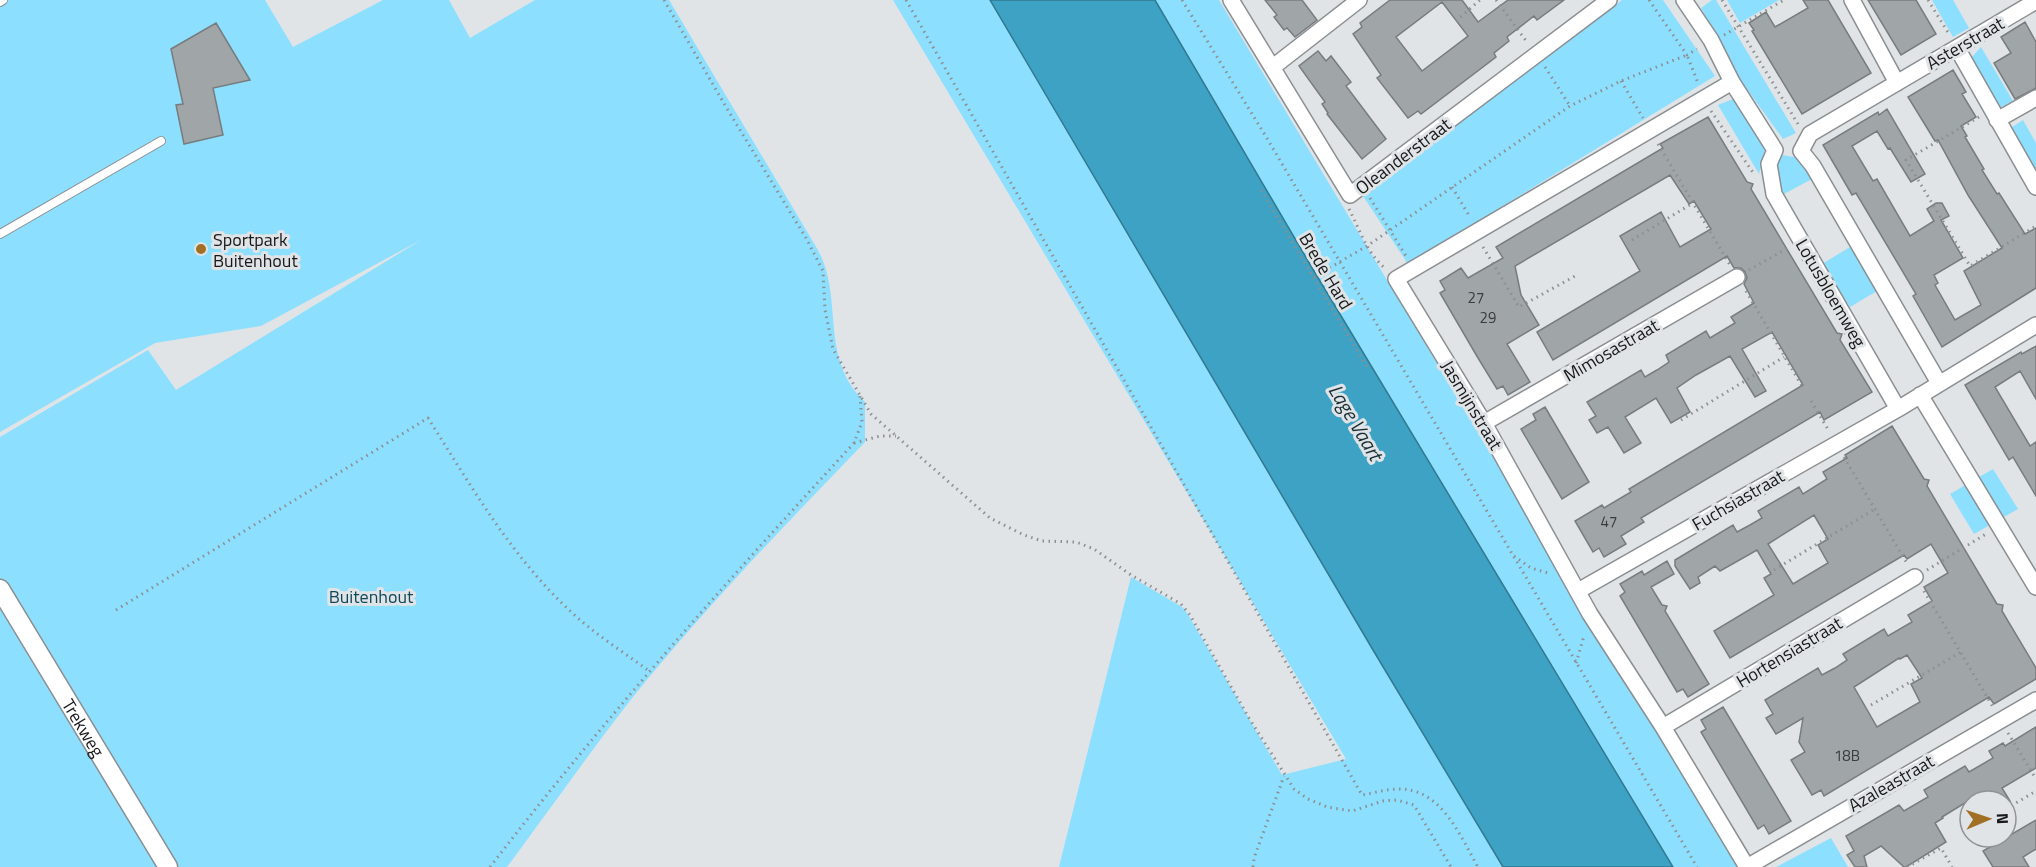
<svg xmlns="http://www.w3.org/2000/svg" width="2036" height="867" font-family="'Titillium Web',sans-serif">
	<style>
		.green { fill: #8cdffe }
		.water { fill: #3da2c3; stroke: #327990; stroke-width: 1.5 }
		.building { fill: #a0a5a7; stroke: #787c7e; stroke-width: 1.5; fill-rule: evenodd }
		.lines { fill: none; stroke-linecap: round; stroke-linejoin: round }
		.service-casing { stroke: #8b8f91; stroke-width: 10 }
		.minor-casing { stroke: #8b8f91; stroke-width: 18 }
		.tertiary-casing { stroke: #8b8f91; stroke-width: 21 }
		.path { stroke: #8d8f91; stroke-width: 3; stroke-dasharray: 1.5 4.5; stroke-linecap: butt }
		.service { stroke: #fff; stroke-width: 8 }
		.minor { stroke: #fff; stroke-width: 15 }
		.tertiary { stroke: #fff; stroke-width: 18 }
		.poi-dot { fill: #a17025; stroke: #e0e4e6; stroke-width: 2 }
		.labels { text-anchor: middle; dominant-baseline: central; stroke-width: 6; stroke-linejoin: round; paint-order: stroke }
		.number-label { font-size: 15px; fill: #393b3c }
		.street-label { font-size: 18px; fill: #171819; stroke: #e0e4e6 }
		.poi-label { font-size: 18px; fill: #171819; stroke: #e0e4e6; text-anchor: start }
		.park-label { font-size: 18px; fill: #0f485a; stroke: #e0e4e6 }
		.water-label { font-size: 20px; font-style: italic; fill: #172d35; stroke: #e0e4e6 }
	</style>
	<rect width="100%" height="100%" fill="#e0e4e6"/>
	<path class="green" d="M 0,0 L 265,0 L 293,47 L 383,0 L 449,0 L 470,38 L 535,0 L 669,0 L 812,240 C 818,250 823,259 826,270 C 837,308 828,348 850,384 C 854,391 860,397 865,402 L 865,442 C 784,526 702,611 629,702 C 587,756 548,812 507,867 L 0,867 L 0,437 L 148,350 L 176,390 L 421,240 L 261,326 L 155,343 L 0,432 Z
		M 893,0 L 990,0 L 1373,650 L 1503,867 L 1059,867 L 1131,577 L 1182,607 L 1187,613 L 1282,775 L 1346,759 Z
		M 1155,0 L 1219,0 L 1739,867 L 1673,867 L 1314,271 Z
		M 1622,0 L 1663,0 L 1715,76 L 1408,264 L 1363,196 Z
		M 1712,0 L 1716,0 L 1796,133 L 1783,139 L 1741,81 L 1701,8 Z
		M 1727,0 L 1779,0 L 1740,23 Z
		M 1932,0 L 1953,0 L 1969,28 L 1953,37 Z
		M 1981,47 L 2013,101 L 1999,108 L 1971,58 Z
		M 1733,99 L 1765,149 L 1759,174 L 1718,105 Z
		M 2023,120 L 2036,143 L 2036,173 L 2011,128 Z
		M 1783,155 L 1799,158 L 1812,179 L 1782,195 L 1776,164 Z
		M 1850,247 L 1877,291 L 1850,307 L 1822,264 Z
		M 1993,469 L 2018,509 L 1974,534 L 1950,494 Z
		M 1831,838 L 1848,867 L 1776,867 Z"/>
	<path class="water" d="M 990,0 L 1155,0 L 1314,271 L 1673,867 L 1503,867 L 1373,650 Z"/>
	<path class="building" d="M 1265,0 L 1302,0 L 1317,20 L 1295,37 L 1287,28 L 1284,30 L 1274,17 L 1277,15 Z
		M 1390,0 L 1462,0 L 1478,22 L 1508,0 L 1564,0 L 1537,20 L 1534,16 L 1507,37 L 1509,41 L 1494,53 L 1496,57 L 1421,114 L 1418,111 L 1408,118 L 1377,78 L 1381,75 L 1353,34 L 1362,27 L 1360,23 ZM 1442,2 L 1468,36 L 1422,71 L 1396,37 Z
		M 1803,0 L 1828,0 L 1871,73 L 1802,114 L 1752,31 L 1754,30 L 1749,23 L 1766,12 L 1775,27 L 1808,8 Z
		M 1868,0 L 1916,0 L 1936,34 L 1901,55 Z
		M 2025,22 L 2036,42 L 2036,88 L 2015,99 L 1994,63 L 2011,53 L 2001,37 Z
		M 216,23 L 250,80 L 213,88 L 223,135 L 184,144 L 176,105 L 183,104 L 171,49 Z
		M 1318,51 L 1326,61 L 1331,56 L 1351,82 L 1346,86 L 1386,139 L 1362,159 L 1327,114 L 1328,113 L 1322,104 L 1325,102 L 1299,66 Z
		M 1953,70 L 1966,92 L 1962,94 L 1976,117 L 1961,126 L 1967,136 L 1965,137 L 1984,169 L 1982,170 L 1997,194 L 1999,193 L 2025,234 L 2036,228 L 2036,288 L 1942,347 L 1913,296 L 1916,294 L 1856,193 L 1852,195 L 1823,145 L 1878,112 L 1879,115 L 1887,109 L 1925,174 L 1911,182 L 1890,148 L 1888,149 L 1877,131 L 1852,146 L 1873,181 L 1877,179 L 1910,236 L 1934,221 L 1927,209 L 1936,203 L 1942,203 L 1949,216 L 1941,220 L 1963,258 L 1934,275 L 1938,283 L 1935,285 L 1955,320 L 1981,305 L 1964,271 L 2002,248 L 1968,195 L 1938,140 L 1935,141 L 1908,97 Z
		M 1708,117 L 1747,182 L 1753,184 L 1751,189 L 1837,333 L 1842,334 L 1840,340 L 1872,392 L 1824,420 L 1820,412 L 1641,518 L 1644,522 L 1621,536 L 1626,544 L 1604,557 L 1599,548 L 1593,552 L 1575,521 L 1602,505 L 1604,508 L 1631,492 L 1629,489 L 1803,385 L 1772,332 L 1742,349 L 1766,391 L 1755,397 L 1730,356 L 1696,375 L 1677,388 L 1690,412 L 1671,423 L 1656,398 L 1625,417 L 1641,443 L 1624,453 L 1608,427 L 1597,433 L 1589,420 L 1596,416 L 1587,402 L 1641,370 L 1645,377 L 1657,370 L 1669,362 L 1666,355 L 1706,331 L 1710,338 L 1735,323 L 1731,317 L 1754,303 L 1744,284 L 1747,278 L 1745,272 L 1741,268 L 1734,268 L 1727,256 L 1553,360 L 1537,332 L 1640,271 L 1620,236 L 1661,212 L 1680,247 L 1711,229 L 1694,201 L 1689,204 L 1670,175 L 1515,266 L 1521,295 L 1539,325 L 1507,344 L 1530,382 L 1508,395 L 1503,386 L 1497,389 L 1478,358 L 1440,293 L 1445,290 L 1440,281 L 1461,268 L 1468,278 L 1503,258 L 1496,247 L 1663,148 L 1660,144 Z
		M 2036,346 L 2036,399 L 2020,371 L 1995,387 L 2030,446 L 2036,442 L 2036,496 L 2013,457 L 2009,460 L 1965,385 L 2021,352 L 2022,354 Z
		M 1545,407 L 1589,482 L 1562,499 L 1521,429 L 1536,420 L 1533,414 Z
		M 1892,426 L 1924,479 L 1929,480 L 1927,486 L 1997,604 L 2003,605 L 2002,611 L 2036,668 L 2036,679 L 1994,704 L 1989,697 L 1824,796 L 1821,790 L 1812,795 L 1791,760 L 1805,752 L 1799,742 L 1803,718 L 1776,734 L 1766,718 L 1773,714 L 1765,700 L 1818,668 L 1822,675 L 1835,668 L 1847,660 L 1843,654 L 1884,629 L 1888,636 L 1912,622 L 1908,615 L 1932,601 L 1924,587 L 1948,573 L 1931,544 L 1907,559 L 1904,555 L 1730,658 L 1714,631 L 1774,595 L 1764,578 L 1771,574 L 1757,550 L 1720,571 L 1715,566 L 1698,577 L 1700,583 L 1690,589 L 1675,566 L 1675,560 L 1733,525 L 1737,532 L 1750,525 L 1762,518 L 1758,511 L 1799,487 L 1803,494 L 1827,479 L 1823,472 L 1847,458 L 1845,455 ZM 1814,515 L 1828,539 L 1818,545 L 1828,563 L 1793,584 L 1768,544 ZM 1907,655 L 1922,678 L 1911,684 L 1920,702 L 1877,727 L 1854,687 L 1899,658 L 1900,659 Z
		M 1667,561 L 1674,574 L 1651,587 L 1662,605 L 1667,606 L 1665,611 L 1709,684 L 1688,697 L 1683,689 L 1677,692 L 1620,596 L 1625,592 L 1620,584 L 1642,571 L 1644,575 Z
		M 1723,707 L 1791,821 L 1769,834 L 1764,825 L 1758,829 L 1701,732 L 1706,729 L 1701,720 Z
		M 2036,727 L 2036,768 L 2002,788 L 2010,801 L 1968,801 L 1942,817 L 1943,818 L 1935,823 L 1946,842 L 1906,867 L 1904,867 L 1881,846 L 1864,856 L 1867,867 L 1855,867 L 1847,855 L 1854,851 L 1846,836 L 1899,805 L 1904,811 L 1928,797 L 1924,790 L 1965,766 L 1969,772 L 1993,758 L 1989,751 L 2003,743 L 2005,746 Z
		M 2036,820 L 2036,849 L 2023,857 L 2029,867 L 1993,867 L 1983,851 Z"/>
	<g class="lines">
		<defs>
			<path id="service" d="M 0,2 L 3,0
				M 0,234 L 161,141"/>
			<path id="minor" d="M 1231,0 L 1350,195 L 1609,0
				M 1684,0 L 1711,40 L 1732,82 L 1775,150
				M 1852,0 L 1897,83
				M 1957,48 L 2036,187
				M 1273,67 L 1359,0
				M 1732,82 L 1396,279 L 1484,423 L 1590,614 L 1663,727 L 1747,867 L 2036,700
				M 1997,120 L 2036,98
				M 1775,150 L 1769,164 L 1774,194 L 1898,409
				M 1801,151 L 1810,134 L 2036,1
				M 1801,151 L 1813,166 L 1939,383
				M 1920,395 L 2036,587
				M 1484,423 L 1737,277
				M 1578,591 L 1898,409 L 2036,325
				M 1663,727 L 1915,577"/>
			<g id="tertiary">
				<path id="s1" d="M 0,589 L 168,867"/>
			</g>
		</defs>
		<use href="#service" class="service-casing"/>
		<use href="#minor" class="minor-casing"/>
		<use href="#tertiary" class="tertiary-casing"/>
		<path class="path" d="M 664,0 L 729,112 L 806,238 L 823,271 L 825,310 L 833,349 L 871,414 L 990,518 L 1024,535 L 1042,541 L 1076,542 L 1094,549 L 1131,575 L 1181,604 L 1190,615 L 1249,718 L 1294,789 L 1308,799 L 1327,807 L 1352,811 L 1383,801 L 1397,800 L 1414,805 L 1451,867
			M 906,0 L 1362,795 C 1374,793 1387,789 1399,789 C 1442,789 1460,836 1478,867
			M 1182,0 L 1265,135 L 1697,867
			M 1496,0 L 1527,42
			M 1649,0 L 1687,55 L 1697,49
			M 1722,0 L 1798,124
			M 1928,0 L 1949,34
			M 1456,21 L 1480,0
			M 1724,35 L 1784,0
			M 1545,67 L 1570,106
			M 1621,81 L 1643,118
			M 1711,111 L 1754,174
			M 1979,117 L 1906,160 L 1970,266 L 2036,226
			M 1658,144 L 1730,265
			M 1452,187 L 1470,217
			M 1261,190 L 1367,367
			M 1370,198 L 1406,256
			M 1349,209 C 1360,230 1367,254 1386,269
			M 1632,240 L 1693,203
			M 1483,247 L 1519,307 L 1577,275
			M 1749,270 L 1788,248
			M 1314,277 L 1367,246 L 1570,106 L 1621,81 L 1687,55 L 1698,83
			M 1746,291 L 1802,386
			M 1811,401 L 1829,431
			M 1681,420 L 1784,357
			M 854,443 L 880,436 L 896,436
			M 1844,457 L 1908,565
			M 1514,556 L 1531,568 L 1548,573
			M 1774,570 L 1875,509
			M 1927,570 L 1986,534
			M 1924,591 L 1993,707
			M 116,610 L 428,418 C 473,489 515,563 579,619 C 601,638 626,654 649,671
			M 1576,663 L 1584,636
			M 1871,705 L 1961,652
			M 2008,733 L 2036,779
			M 2006,809 L 2036,791
			M 490,867 C 604,719 728,580 854,443 L 862,422 L 860,396
			M 1253,867 L 1254,858 L 1284,776
			M 1907,867 L 1941,848 L 1952,867"/>
		<use href="#service" class="service"/>
		<use href="#minor" class="minor"/>
		<use href="#tertiary" class="tertiary"/>
	</g>
	<circle class="poi-dot" cx="201" cy="249" r="6"/>
	<g class="labels">
		<g class="number-label">
			<text x="1476" y="297">27</text>
			<text x="1488" y="317">29</text>
			<text x="1609" y="521">47</text>
			<text x="1847" y="755">18B</text>
		</g>
		<g class="street-label">
			<text transform="translate(1965 43) rotate(-30)">Asterstraat</text>
			<text transform="translate(1403 156) rotate(-37)">Oleanderstraat</text>
			<text transform="translate(1326 271) rotate(59)">Brede Hard</text>
			<text transform="translate(1831 293) rotate(60)">Lotusbloemweg</text>
			<text transform="translate(1611 350) rotate(-30)">Mimosastraat</text>
			<text transform="translate(1472 405) rotate(59)">Jasmijnstraat</text>
			<text transform="translate(1738 500) rotate(-30)">Fuchsiastraat</text>
			<text transform="translate(1789 652) rotate(-31)">Hortensiastraat</text>
			<text stroke="none"><textPath href="#s1" startOffset="162">Trekweg</textPath></text>
			<text transform="translate(1891 783) rotate(-30)">Azaleastraat</text>
		</g>
		<g class="poi-label">
			<text x="213" y="239">Sportpark<tspan x="213" dy="21">Buitenhout</tspan></text>
		</g>
		<g class="park-label">
			<text x="371" y="596">Buitenhout</text>
		</g>
		<g class="water-label">
			<text transform="translate(1356 422) rotate(59)">Lage Vaart</text>
		</g>
	</g>
	<g transform="translate(1988 819) rotate(88)"><circle r="28" fill="#e0e4e6" stroke="#909294" stroke-width="1.5"/>
	<path d="M0-4.5L10 22L0 15L-10 22Z" fill="#a17025"/>
	<text y="-9" font-size="16" font-weight="bold" text-anchor="middle" fill="#171819">N</text>
	</g>
</svg>
